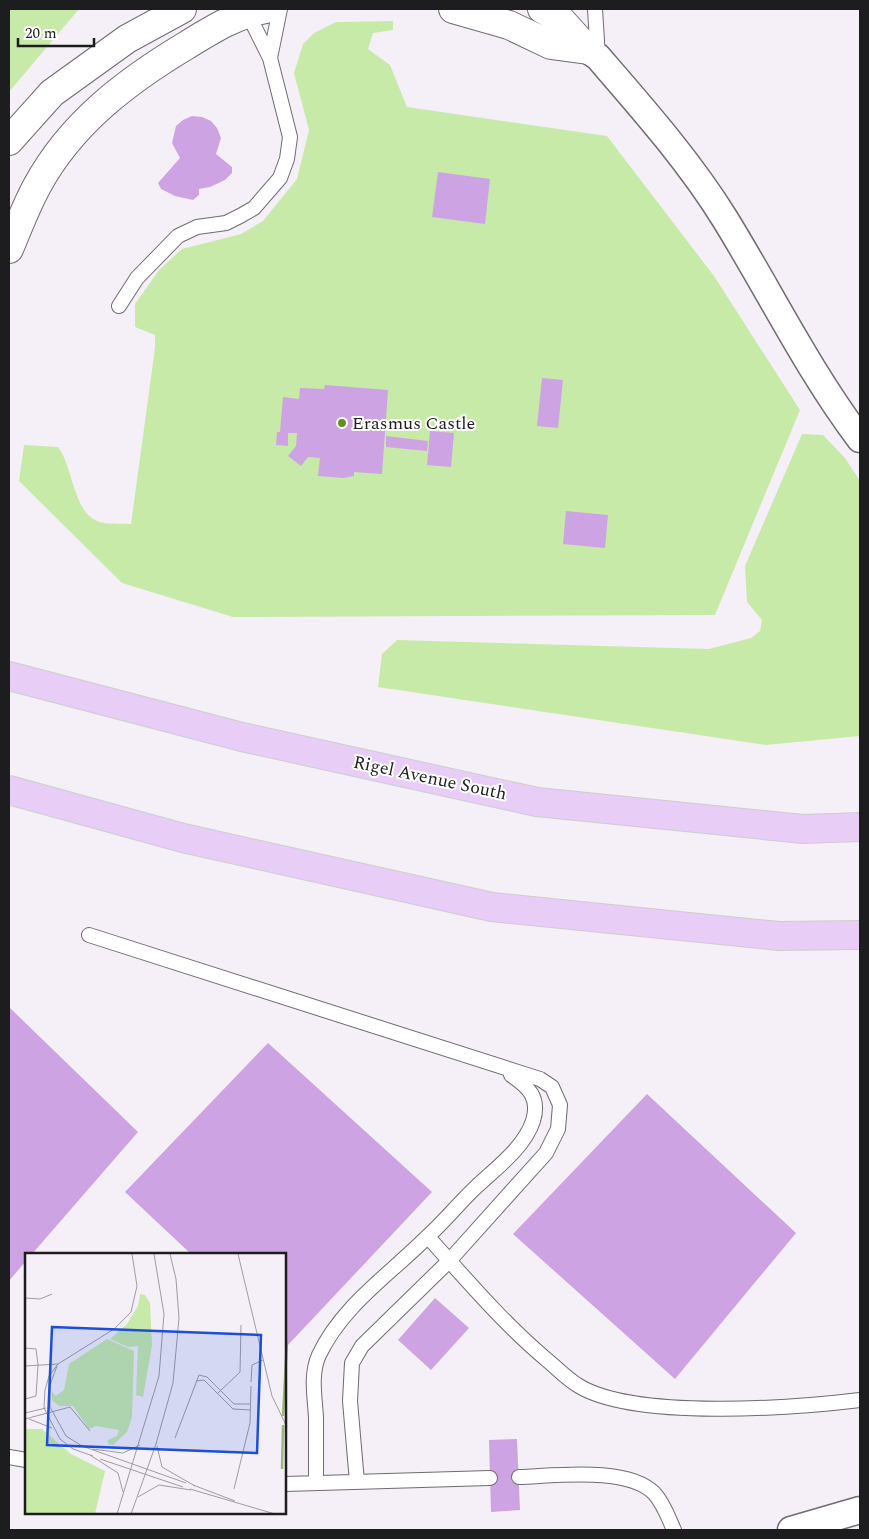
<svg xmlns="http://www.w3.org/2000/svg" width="869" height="1539" font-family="Spectral,serif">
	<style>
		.green { fill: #c8eaa8 }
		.building { fill: #cda3e4 }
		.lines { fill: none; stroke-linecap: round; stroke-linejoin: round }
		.service-casing { stroke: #6f6b71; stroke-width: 16 }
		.minor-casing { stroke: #6f6b71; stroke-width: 29 }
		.tertiary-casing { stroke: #6f6b71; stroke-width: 30 }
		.primary-casing { stroke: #cdcdce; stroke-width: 30 }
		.service { stroke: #fff; stroke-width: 14 }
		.minor { stroke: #fff; stroke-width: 26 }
		.tertiary { stroke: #fff; stroke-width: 28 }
		.primary { stroke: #e8cdf7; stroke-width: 28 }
		.poi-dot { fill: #618f23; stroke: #fff; stroke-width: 2 }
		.labels { text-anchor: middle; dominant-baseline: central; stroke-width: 4; stroke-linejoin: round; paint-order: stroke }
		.poi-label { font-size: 18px; fill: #1d1c1e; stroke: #fff; text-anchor: start }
		.street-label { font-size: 18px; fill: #1d1c1e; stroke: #fff }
		.inset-river { fill: none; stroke: #97ba75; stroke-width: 2.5 }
		.inset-road { fill: none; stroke: #9f9ba0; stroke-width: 1 }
		.view { fill: #1d4ed8; fill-opacity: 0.15; stroke: #1d4ed8; stroke-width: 2.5 }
		.inset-edge { fill: none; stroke: #1d1c1e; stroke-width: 2.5 }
	</style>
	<rect width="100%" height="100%" fill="#f5f0f7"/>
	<path class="green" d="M 9,9 L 79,9 L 9,92 Z
		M 393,21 L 393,30 L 373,33 L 368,49 L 390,65 L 407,107 L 607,136 L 714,276 L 800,410 L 715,615 L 233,617 L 122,583 L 19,481 L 24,445 L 58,447 C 73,466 73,511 97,521 C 106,525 121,523 131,524 L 155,348 L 155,335 L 135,327 L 135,304 L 159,270 L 182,249 L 241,234 L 263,221 L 297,179 L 309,130 L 294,73 L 303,44 L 314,33 L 336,22 Z
		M 802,434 L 823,435 L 845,458 L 860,481 L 860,736 L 766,745 L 378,687 L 382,654 L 397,640 L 709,649 L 751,638 L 760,631 L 762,620 L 747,602 L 745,566 Z"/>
	<path class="building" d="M 192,116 L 202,117 L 211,121 L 217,128 L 221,138 L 216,154 L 232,167 L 232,173 L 225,180 L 210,187 L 199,189 L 199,195 L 193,200 L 175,196 L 161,189 L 158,183 L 180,158 L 172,143 L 176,126 L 183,120 Z
		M 438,172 L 490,179 L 485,224 L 432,217 Z
		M 542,378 L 563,380 L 558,428 L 537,426 Z
		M 325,385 L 388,390 L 382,474 L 354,472 L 354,476 L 344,478 L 318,476 L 320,458 L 308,457 L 301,466 L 288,456 L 296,446 L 297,433 L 288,433 L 288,446 L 276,445 L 277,432 L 280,432 L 283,397 L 299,399 L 300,388 L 324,389 Z
		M 430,431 L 454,433 L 451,467 L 427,465 Z
		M 386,436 L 428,441 L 427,451 L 386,447 Z
		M 566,511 L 608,515 L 605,548 L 563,544 Z
		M 9,1007 L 138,1132 L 32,1254 L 26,1254 L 26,1261 L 9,1281 Z
		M 268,1043 L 432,1192 L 287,1346 L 285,1254 L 191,1254 L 125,1192 Z
		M 647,1094 L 796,1233 L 675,1379 L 513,1234 Z
		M 435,1298 L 469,1328 L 431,1370 L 398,1340 Z
		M 517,1439 L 520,1510 L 491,1512 L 489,1440 Z"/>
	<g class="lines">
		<defs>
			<path id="service" d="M 595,9 L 598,57
				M 270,58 L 280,9
				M 119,306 L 137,278 L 178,236 L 197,227 L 226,223 L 240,216 L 254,208 L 280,178 L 287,159 L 290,137 L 270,58 L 247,12
				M 89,935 L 540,1079 L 552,1087 L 560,1105 L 558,1129 L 546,1153 L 449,1261 L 362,1346 L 352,1363 L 350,1401 L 357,1482
				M 428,1237 C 466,1279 503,1323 547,1360 C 557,1368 567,1379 579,1386 C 635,1420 794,1408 860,1400
				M 9,1457 L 26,1460
				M 519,1477 C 554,1476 627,1466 654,1493 C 664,1504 668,1517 674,1530
				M 316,1483 C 316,1461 316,1440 316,1418 C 315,1397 310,1375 319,1355 C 342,1306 389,1275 426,1238 C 444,1222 459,1203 476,1187 C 496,1168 524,1148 533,1121 C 540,1098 529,1087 511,1075
				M 285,1484 L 490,1478"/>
			<path id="minor" d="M 588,50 L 598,57 C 643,109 689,161 725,219 C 770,292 808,370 860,439
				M 791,1530 L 860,1510"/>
			<path id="tertiary" d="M 453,9 L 509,25 L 551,45 L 588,50
				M 542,9 L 560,19 L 588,50
				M 9,141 L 52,93 L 127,39 L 182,9
				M 9,249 C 18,228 26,206 37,186 C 71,123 127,81 187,45 C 213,29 237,14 266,9"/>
			<path id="primary" d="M 9,676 L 242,737 L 537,802 L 803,829 L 860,827
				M 9,790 L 183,838 L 492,907 L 779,936 L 860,935"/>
		</defs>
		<use href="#service" class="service-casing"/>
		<use href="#minor" class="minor-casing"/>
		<use href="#tertiary" class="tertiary-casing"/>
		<use href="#primary" class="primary-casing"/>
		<use href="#service" class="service"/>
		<use href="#minor" class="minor"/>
		<use href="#tertiary" class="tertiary"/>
		<use href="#primary" class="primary"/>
	</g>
	<circle class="poi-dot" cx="342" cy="423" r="5"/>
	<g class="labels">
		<g class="poi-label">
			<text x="352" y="423">Erasmus Castle</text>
		</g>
		<g class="street-label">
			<text transform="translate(430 778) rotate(12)">Rigel Avenue South</text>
		</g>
	</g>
	<g transform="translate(25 1253)">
		<rect width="261" height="261" fill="#f5f0f7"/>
		<path d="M 115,41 L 120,42 L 125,50 L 127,92 L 118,144 L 111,142 L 113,93 L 103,94 L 85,86 L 102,71 L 113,53 ZM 82,86 L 109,98 L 107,164 L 102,179 L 88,192 L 83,191 L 83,187 L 92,183 L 94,177 L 71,173 L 64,176 L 48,153 L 34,153 L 27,147 L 27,139 L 31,143 L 39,137 L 44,111 ZM 0,176 L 17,176 L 46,201 L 80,218 L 70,261 L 0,261 Z" fill="#c8eaa8"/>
		<path class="inset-river" d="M 258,163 L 262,88M 257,216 L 258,172"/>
		<path class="inset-road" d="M 213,1 L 247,143 L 262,174M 0,45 L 15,46 L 27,41M 0,95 L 11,96 L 13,112 L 11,143 L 0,146M 0,113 L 33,111M 32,113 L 25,132 L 25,154 L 41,183 L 57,193 L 161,230M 171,128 L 179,127 L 208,156 L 226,157M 226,129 L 227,112 L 238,107M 193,140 L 215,119 L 216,72M 0,160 L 21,155M 0,166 L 45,154 L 65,178M 4,166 L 27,175M 150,185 L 174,122 L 182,124 L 209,151 L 226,151M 132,193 L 137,214 L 170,233M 67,196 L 98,200 L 115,192M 65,202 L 93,220 L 98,239M 68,203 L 48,196 L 35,186 L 19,155 L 20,137 L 24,123 L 33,111 L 89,76 L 106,59 L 112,33 L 107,1M 75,206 L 158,234M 168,232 L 210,248M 165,236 L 250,261M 209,236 L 225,170 L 226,133M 113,244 L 134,232 L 166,237M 92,261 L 134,123 L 139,61 L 129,1M 106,261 L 131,191 L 148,130 L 154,65 L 151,26 L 145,1"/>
		<path class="view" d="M 27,74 L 236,82 L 232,200 L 22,192 Z"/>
		<rect width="261" height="261" class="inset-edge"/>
	</g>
	<rect width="869" height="1539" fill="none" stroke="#1d1c1e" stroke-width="20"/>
	<path d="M18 38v8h76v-8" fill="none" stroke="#1d1c1e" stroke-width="2.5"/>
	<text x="25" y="38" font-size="15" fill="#1d1c1e" stroke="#ffffff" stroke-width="4" paint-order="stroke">20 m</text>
</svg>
